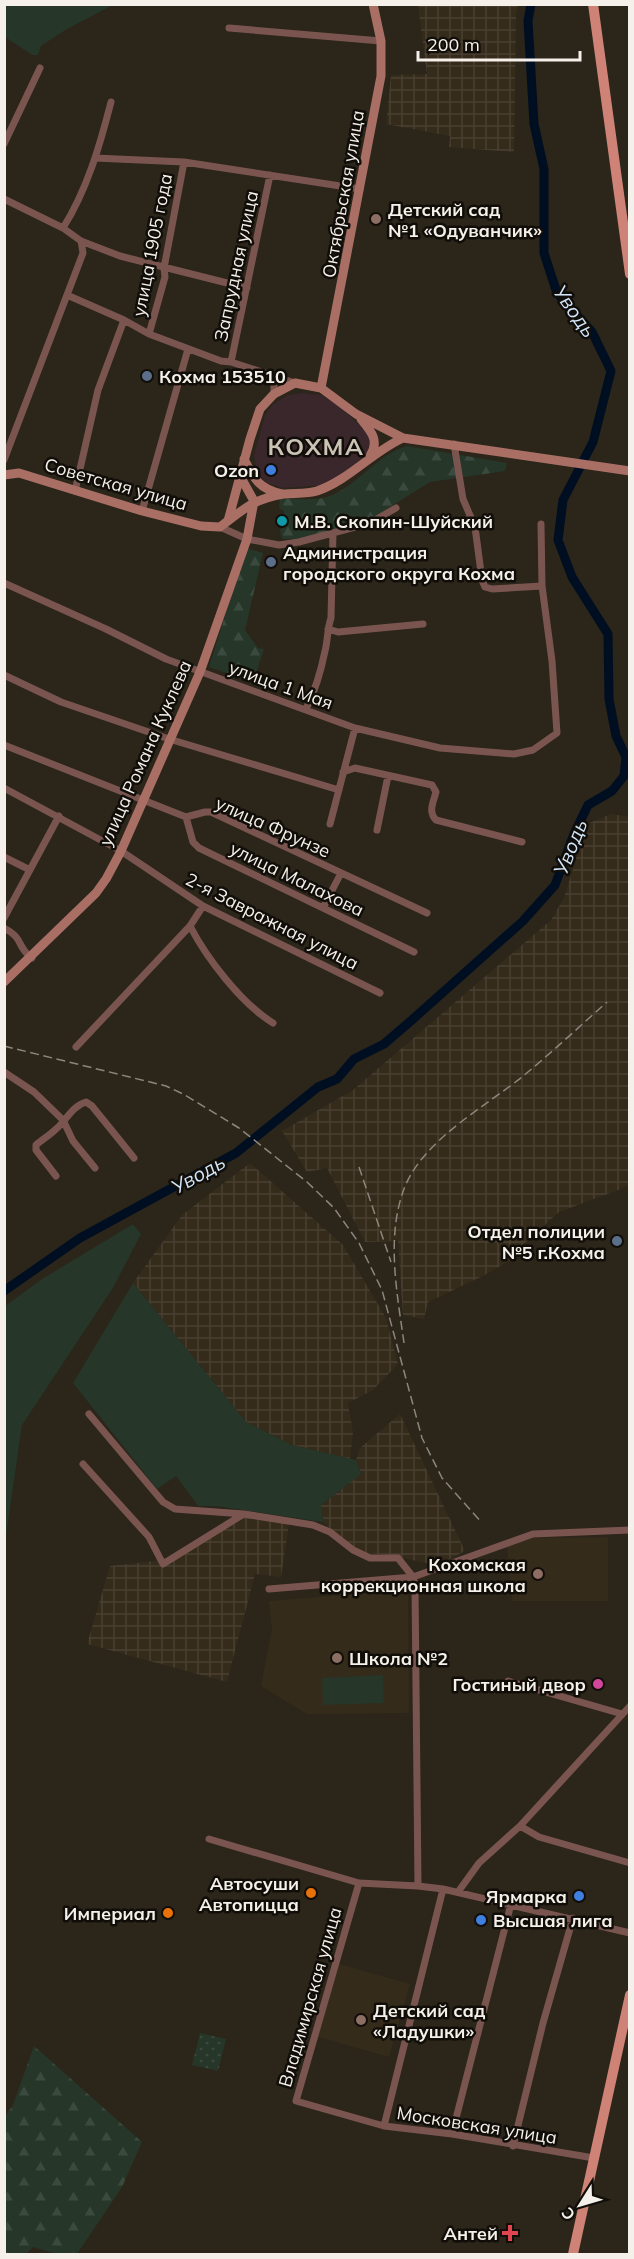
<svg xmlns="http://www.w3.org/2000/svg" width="634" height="2259" font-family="Mulish,sans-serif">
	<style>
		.commercial { fill: #3a272c }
		.industrial { fill: url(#industrial-grid) }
		.built { fill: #352b1b }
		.grass { fill: url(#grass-dots) }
		.forest { fill: url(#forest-firs) }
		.garden { fill: #263629 }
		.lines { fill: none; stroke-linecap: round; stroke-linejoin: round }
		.river { stroke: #000e22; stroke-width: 9 }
		.street { stroke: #7a554f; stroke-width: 7 }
		.secondary { stroke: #a96f65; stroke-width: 9 }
		.primary { stroke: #ce8376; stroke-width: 10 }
		.rail { stroke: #8c867d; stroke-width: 1.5; stroke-dasharray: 9 4.5; stroke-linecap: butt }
		.education-dot { fill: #8d6e63; stroke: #110e0a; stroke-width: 2 }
		.service-dot { fill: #5c6f8a; stroke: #110e0a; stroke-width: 2 }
		.shop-dot { fill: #3f7fe0; stroke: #110e0a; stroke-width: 2 }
		.culture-dot { fill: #0f9aa8; stroke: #110e0a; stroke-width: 2 }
		.hotel-dot { fill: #d1479c; stroke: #110e0a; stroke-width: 2 }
		.food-dot { fill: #e8710a; stroke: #110e0a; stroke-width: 2 }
		.health-dot { fill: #e0444e; stroke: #110e0a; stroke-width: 2 }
		.labels { text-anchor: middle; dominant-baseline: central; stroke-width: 5; stroke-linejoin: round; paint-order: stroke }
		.street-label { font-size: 18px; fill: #f5f0e9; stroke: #110e0a }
		.poi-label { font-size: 18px; font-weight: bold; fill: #f5f0e9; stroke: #110e0a; text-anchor: end }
		.water-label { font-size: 20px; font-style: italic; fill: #d2e7f9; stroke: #110e0a }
		.district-label { font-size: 24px; font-weight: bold; letter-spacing: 1.5px; fill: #cbc3b5; stroke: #110e0a }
	</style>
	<defs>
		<pattern id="industrial-grid" width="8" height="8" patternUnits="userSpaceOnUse" patternTransform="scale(1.5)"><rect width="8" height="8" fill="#352b1b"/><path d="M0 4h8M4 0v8" fill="none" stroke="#494031"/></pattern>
		<pattern id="grass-dots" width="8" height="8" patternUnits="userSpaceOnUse" patternTransform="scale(1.5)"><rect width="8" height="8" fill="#263629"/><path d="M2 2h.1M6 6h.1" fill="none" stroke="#3b4a3e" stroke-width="1.8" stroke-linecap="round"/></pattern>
		<pattern id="forest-firs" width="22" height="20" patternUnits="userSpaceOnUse" patternTransform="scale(1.5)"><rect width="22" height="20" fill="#263629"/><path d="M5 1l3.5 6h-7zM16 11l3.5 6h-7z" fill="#3b4a3e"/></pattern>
	</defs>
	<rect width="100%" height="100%" fill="#2b251a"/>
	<path class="commercial" d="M 303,393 L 321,395 L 339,406 L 368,433 L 371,440 L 371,452 L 365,459 L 325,485 L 283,488 L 267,483 L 257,472 L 254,455 L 265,415 L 273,404 L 288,395 Z"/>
	<path class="industrial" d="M 418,5 L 518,5 L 516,15 L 514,152 L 449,147 L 450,136 L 386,124 L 391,75 L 427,74 Z
		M 611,814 L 629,817 L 629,1186 L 559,1212 L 524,1244 L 527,1250 L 485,1275 L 428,1302 L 424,1319 L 403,1315 L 398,1241 L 365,1242 L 327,1168 L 307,1172 L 282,1131 L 353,1090 L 551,920 L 564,898 L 587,824 Z
		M 250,1163 L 343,1245 L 386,1318 L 398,1364 L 373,1390 L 348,1403 L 353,1432 L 350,1459 L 292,1445 L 246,1422 L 133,1283 L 182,1215 Z
		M 400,1414 L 465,1551 L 437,1566 L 392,1555 L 366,1553 L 347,1544 L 323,1522 L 321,1505 L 361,1474 L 356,1460 L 360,1448 Z
		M 244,1516 L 289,1524 L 281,1577 L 255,1574 L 227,1682 L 87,1644 L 110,1566 L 163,1560 L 229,1520 Z"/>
	<path class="built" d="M 608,1537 L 608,1601 L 512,1601 L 507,1547 L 532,1538 Z
		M 408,1590 L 409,1713 L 307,1714 L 261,1686 L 272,1629 L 269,1601 Z
		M 339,1964 L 410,1984 L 389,2057 L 318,2037 Z"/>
	<path class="grass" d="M 200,2033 L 226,2039 L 218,2071 L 192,2065 Z"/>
	<path class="forest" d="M 407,446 L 507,463 L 505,471 L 430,482 L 366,522 L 301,539 L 282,539 L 280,530 L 285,527 L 284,511 L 279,508 L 280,499 C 295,498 314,501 327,497 C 357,487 376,455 407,446 Z
		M 246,548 L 263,553 L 245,630 L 258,648 L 264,649 L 253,682 L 209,667 Z
		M 34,2046 L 142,2142 L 122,2187 L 77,2254 L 57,2254 L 33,2247 L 26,2254 L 5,2254 L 5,2116 L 13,2105 Z"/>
	<path class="garden" d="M 4,5 L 5,4 L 113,5 L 67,29 L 41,46 L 38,55 L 32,55 L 5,37 Z
		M 133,1224 L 141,1234 L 113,1288 L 22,1425 L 5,1543 L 5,1306 L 42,1279 Z
		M 133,1283 L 246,1422 L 292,1445 L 356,1460 L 361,1474 L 321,1505 L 323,1522 L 216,1506 L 198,1506 L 176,1476 L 157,1489 L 73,1383 Z
		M 383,1675 L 384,1703 L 323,1705 L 322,1678 Z"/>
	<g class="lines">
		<path class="river" d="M 4,1291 L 80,1238 L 236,1153 L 318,1087 L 337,1079 L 354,1059 L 384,1044 L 413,1019 L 523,921 L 555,885 L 574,834 L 588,805 L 612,791 L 624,776 L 626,757 L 616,736 L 609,699 L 608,634 L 572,577 L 558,540 L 563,500 L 593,442 L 611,371 L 592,332 L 557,293 L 544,253 L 544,169 L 534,124 L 528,21 L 531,4"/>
		<path class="street" d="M 229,28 L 381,41
			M 4,144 L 40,68
			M 95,158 L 184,162 L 360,189
			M 4,199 L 63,228 L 81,241 L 120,256 L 247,288
			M 63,228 C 87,190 100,145 111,102
			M 67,295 L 124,320 L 149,334 L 221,361 L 231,362 L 295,383
			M 149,334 L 165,277 L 164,268 L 184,162
			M 231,362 L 270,175
			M 269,373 L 274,382 L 274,394
			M 454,444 L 463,499 L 475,527 L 482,580 L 485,587 L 492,589 L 542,586
			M 4,460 L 83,253 L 81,241
			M 75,491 L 98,390 L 124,320
			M 142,511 L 188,349
			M 220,527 L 247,539 L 279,545 L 299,542 L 370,523 L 396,508
			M 4,583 L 106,629 L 166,659 L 355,728 L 440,748 L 514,754 L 533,750 L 557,733 L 552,661 L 542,586 L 541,524
			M 328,629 L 338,632 L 423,624
			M 4,675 L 61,702 L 169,739 L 339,790
			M 306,709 C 315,691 321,671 325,651 C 328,640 327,629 331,618 L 333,533
			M 4,745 L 186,817 L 205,812 L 211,812 L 427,913
			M 343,772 L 355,768 L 432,785 L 436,792 C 433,803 428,812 436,820 L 522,842
			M 4,788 L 121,851 L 203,906 L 380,993
			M 186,817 L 193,842 L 199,848 L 414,952
			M 330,824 L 355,728
			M 377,830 L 388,776
			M 4,857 L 30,870
			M 203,906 L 190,926 C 207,959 242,1004 273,1023
			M 323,908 L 341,873
			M 4,918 L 59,816
			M 4,928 C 25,939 16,947 32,958
			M 76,1047 L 190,926
			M 4,1072 L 34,1092 L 63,1120 L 73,1141 L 95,1168
			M 56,1176 L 36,1150 L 36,1145 C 43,1139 50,1135 56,1129 C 66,1121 72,1106 86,1102 L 92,1106 L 134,1158
			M 89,1414 L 163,1502 L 175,1509 L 244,1514 L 313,1525 L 330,1532 L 353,1550 L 370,1558 L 398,1558 L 413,1577 L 415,1586 L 418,1886
			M 83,1464 L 149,1537 L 163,1564 L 242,1515
			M 269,1589 L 413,1577 L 533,1534 L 630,1530
			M 508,1681 L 622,1714
			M 520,1826 L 539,1837 L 630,1863
			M 209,1839 L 359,1883 L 418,1886 L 443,1889 L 630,1933
			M 359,1883 L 296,2101 L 384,2126
			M 443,1889 L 384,2126 L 452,2134 L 594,2158
			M 458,1892 L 479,1863 L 520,1826 L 630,1706
			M 452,2134 L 511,1904
			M 513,2146 L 543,2023 L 573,1918"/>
		<path class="secondary" d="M 321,388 L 381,76 L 381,41 L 373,4
			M 361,419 C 371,431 380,441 370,456
			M 244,459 C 254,479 259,489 282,494
			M 4,475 L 19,473 L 142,511 L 201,526 L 220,527 C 244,509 253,499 284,494 C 295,493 307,494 317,491 C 349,480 372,452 403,438
			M 228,521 L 250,439 L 260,409 L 274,394 L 295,383 L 321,388 L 356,414 L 403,438 L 630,471
			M 4,982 L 96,893 L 106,879 L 121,851 L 200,672 L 247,539 L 254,501 L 240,476"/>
		<path class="primary" d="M 593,4 L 630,274
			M 573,2254 L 630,1995"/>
		<path class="rail" d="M 4,1046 L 166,1086 L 185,1095 L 239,1128 L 307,1182 L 334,1208 L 359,1243 L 382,1290 L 422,1438 L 442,1478 L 482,1523
			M 359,1167 L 391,1262
			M 404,1343 C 397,1293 386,1237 404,1189 C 422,1141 483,1108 522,1077 C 551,1053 579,1027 607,1002"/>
	</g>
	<g class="education-dot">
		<circle cx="376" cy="219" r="6"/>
		<circle cx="538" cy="1574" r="6"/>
		<circle cx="337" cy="1658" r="6"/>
		<circle cx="361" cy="2020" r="6"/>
	</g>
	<g class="service-dot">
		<circle cx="147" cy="376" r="6"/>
		<circle cx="271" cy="562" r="6"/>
		<circle cx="617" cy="1241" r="6"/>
	</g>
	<g class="shop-dot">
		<circle cx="271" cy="470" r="6"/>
		<circle cx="579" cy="1896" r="6"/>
		<circle cx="481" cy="1920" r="6"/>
	</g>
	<circle class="culture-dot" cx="282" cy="521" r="6"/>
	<circle class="hotel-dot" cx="598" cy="1684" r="6"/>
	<g class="food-dot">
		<circle cx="311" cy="1893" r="6"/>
		<circle cx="168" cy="1913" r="6"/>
	</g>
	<path class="health-dot" d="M507 2224h6v6h6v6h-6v6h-6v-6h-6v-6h6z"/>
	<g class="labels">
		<g class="street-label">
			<text transform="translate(343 194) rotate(-80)">Октябрьская улица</text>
			<text transform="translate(152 245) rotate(-79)">улица 1905 года</text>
			<text transform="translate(236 266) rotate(-78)">Запрудная улица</text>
			<text transform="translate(116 484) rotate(16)">Советская улица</text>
			<text transform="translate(281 685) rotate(20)">улица 1 Мая</text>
			<text transform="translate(145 753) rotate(-66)">улица Романа Куклева</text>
			<text transform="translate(273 827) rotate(24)">улица Фрунзе</text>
			<text transform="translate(297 879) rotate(26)">улица Малахова</text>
			<text transform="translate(272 921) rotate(27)">2-я Завражная улица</text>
			<text transform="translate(310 1997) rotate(-74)">Владимирская улица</text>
			<text transform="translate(477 2125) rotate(9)">Московская улица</text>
		</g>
		<g class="poi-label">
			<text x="388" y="209" text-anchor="start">Детский сад<tspan x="388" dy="21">№1 «Одуванчик»</tspan></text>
			<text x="159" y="376" text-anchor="start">Кохма 153510</text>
			<text x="259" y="470">Ozon</text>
			<text x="294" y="521" text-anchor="start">М.В. Скопин-Шуйский</text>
			<text x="283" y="552" text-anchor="start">Администрация<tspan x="283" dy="21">городского округа Кохма</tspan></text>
			<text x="605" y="1231">Отдел полиции<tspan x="605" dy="21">№5 г.Кохма</tspan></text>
			<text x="526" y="1564">Кохомская<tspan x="526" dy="21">коррекционная школа</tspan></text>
			<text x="349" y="1658" text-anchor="start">Школа №2</text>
			<text x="586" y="1684">Гостиный двор</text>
			<text x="299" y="1883">Автосуши<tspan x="299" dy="21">Автопицца</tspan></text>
			<text x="567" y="1896">Ярмарка</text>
			<text x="156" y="1913">Империал</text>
			<text x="493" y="1920" text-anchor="start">Высшая лига</text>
			<text x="373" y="2010" text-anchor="start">Детский сад<tspan x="373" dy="21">«Ладушки»</tspan></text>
			<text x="498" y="2233">Антей</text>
		</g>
		<g class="water-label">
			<text transform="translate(575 311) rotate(55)">Уводь</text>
			<text transform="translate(570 847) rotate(-68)">Уводь</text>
			<text transform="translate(198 1174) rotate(-29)">Уводь</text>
		</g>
		<g class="district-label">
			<text x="316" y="446">КОХМА</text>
		</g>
	</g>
	<rect width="634" height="2259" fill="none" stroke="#f5f0e9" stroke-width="12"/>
	<g transform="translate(580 2205) rotate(233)" stroke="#110e0a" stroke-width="4.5" paint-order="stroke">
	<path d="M0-4.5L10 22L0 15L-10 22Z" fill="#f5f0e9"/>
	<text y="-9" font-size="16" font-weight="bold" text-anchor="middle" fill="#f5f0e9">С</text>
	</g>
	<path d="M418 51v9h162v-9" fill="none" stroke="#f5f0e9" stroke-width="3"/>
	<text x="427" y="51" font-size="18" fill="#f5f0e9" stroke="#110e0a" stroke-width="4.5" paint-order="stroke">200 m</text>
</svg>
